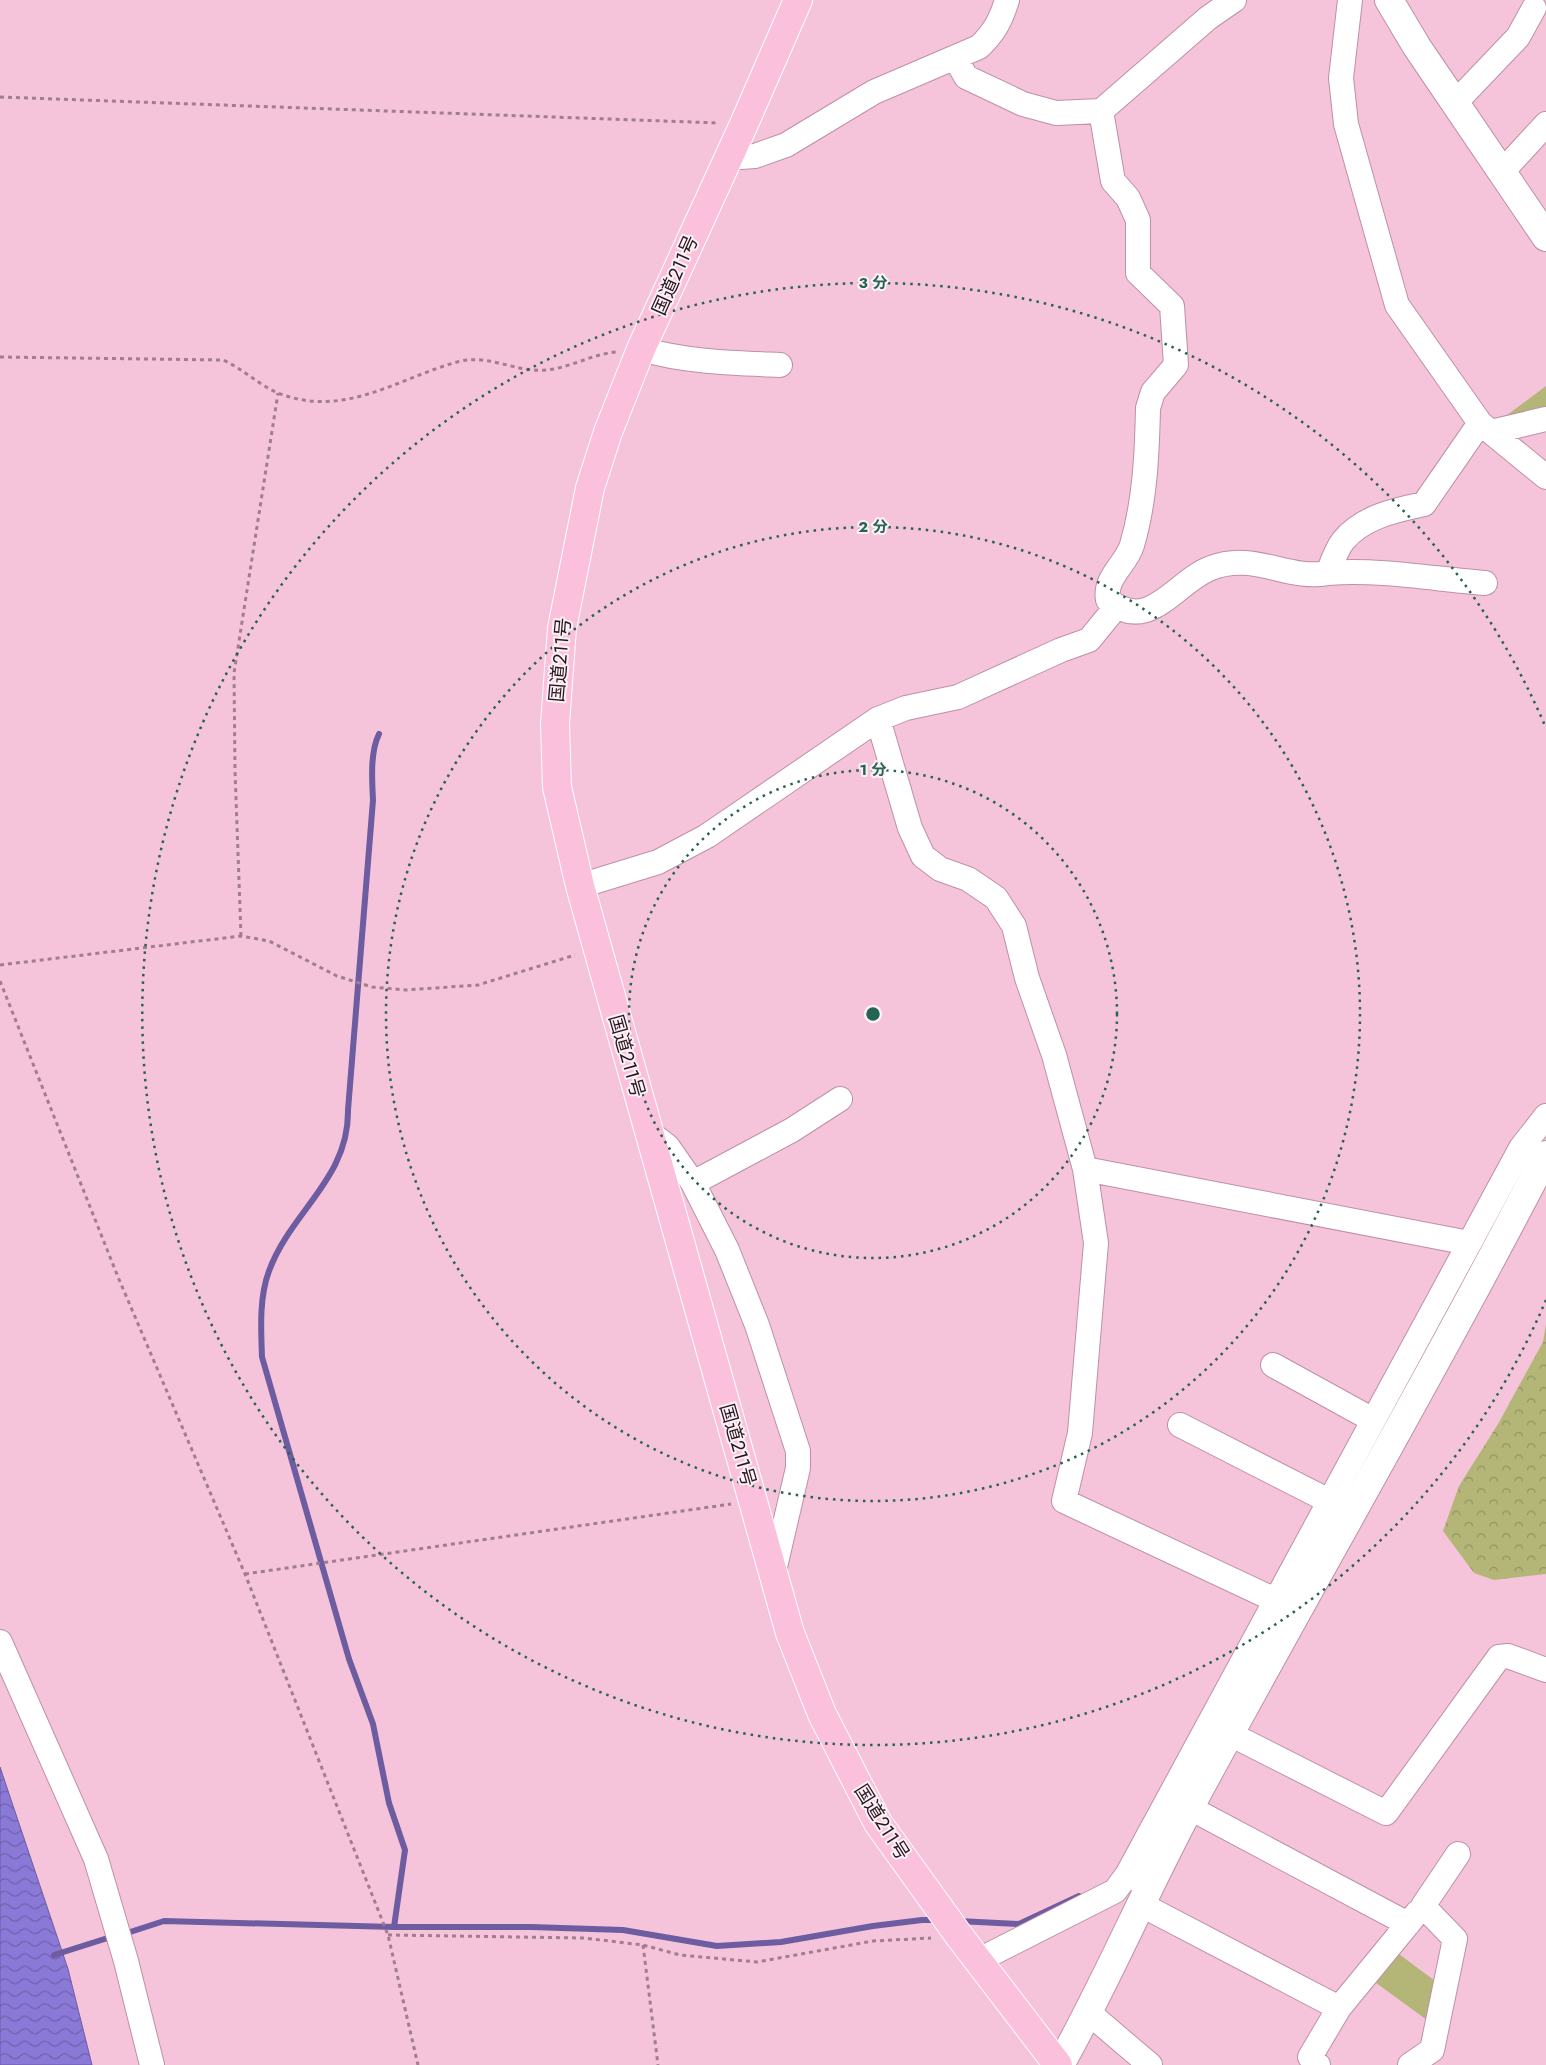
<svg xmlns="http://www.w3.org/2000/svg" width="1546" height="2065" font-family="Jost,'Noto Sans JP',sans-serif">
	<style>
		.forest { fill: url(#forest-crowns) }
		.park { fill: #b3b677 }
		.water { fill: url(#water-waves); stroke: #6d5ca0 }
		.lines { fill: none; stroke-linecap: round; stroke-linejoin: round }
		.stream { stroke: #6d5ca0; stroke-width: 6 }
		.minor-casing { stroke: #bf90a5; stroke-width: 26 }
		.tertiary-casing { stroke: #bf90a5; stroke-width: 30 }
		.trunk-casing { stroke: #fff; stroke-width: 30 }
		.path { stroke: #a27d8d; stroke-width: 3; stroke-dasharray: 4 4; stroke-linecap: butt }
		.minor { stroke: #fff; stroke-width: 24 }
		.tertiary { stroke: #fff; stroke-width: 28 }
		.trunk { stroke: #fbc0db; stroke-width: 28 }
		.ring { fill: none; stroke: #256451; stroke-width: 2.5; stroke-dasharray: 2.5 5 }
		.labels { text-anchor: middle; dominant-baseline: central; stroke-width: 4; stroke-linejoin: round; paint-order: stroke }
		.street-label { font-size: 19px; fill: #29171f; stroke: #fcf1f6 }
		.centre { fill: #256451; stroke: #fcf1f6; stroke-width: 2.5 }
		.ring-label { font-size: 15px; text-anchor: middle; font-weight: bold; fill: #256451; stroke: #fcf1f6; stroke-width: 4; stroke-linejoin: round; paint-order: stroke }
	</style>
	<defs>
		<pattern id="forest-crowns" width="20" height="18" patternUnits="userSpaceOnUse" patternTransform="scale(1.25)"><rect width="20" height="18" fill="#b3b677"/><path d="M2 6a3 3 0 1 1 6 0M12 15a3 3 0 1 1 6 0" fill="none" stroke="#929361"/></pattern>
		<pattern id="water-waves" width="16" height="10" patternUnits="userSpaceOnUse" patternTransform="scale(1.25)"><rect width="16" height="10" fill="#8a79d7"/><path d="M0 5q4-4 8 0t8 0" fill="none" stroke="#7162ae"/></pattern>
	</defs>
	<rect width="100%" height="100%" fill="#f5c4da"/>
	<path class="forest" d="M 1546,1324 L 1546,1574 L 1494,1580 L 1474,1573 L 1443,1531 L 1459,1486 L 1498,1424 L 1543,1342 Z"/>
	<path class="park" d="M 1546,386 L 1546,413 L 1499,421 Z
		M 1395,1951 L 1439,1984 L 1431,2023 L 1372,1980 Z"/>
	<path class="water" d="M 0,1767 L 68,1969 L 92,2065 L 0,2065 Z"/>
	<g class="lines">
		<path class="stream" d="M 379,734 C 370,752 372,780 373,800 L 348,1110 C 349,1179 291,1211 269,1271 C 259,1298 261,1329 262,1357 L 349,1659 L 373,1724 L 389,1803 L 405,1850 L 394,1927
			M 958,1921 L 1019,1924 L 1079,1896
			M 124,1934 L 164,1921 L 394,1927 L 531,1927 L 623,1930 L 717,1946 L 781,1942 L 873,1926 L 922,1920 L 938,1920
			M 54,1955 L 114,1936"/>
		<defs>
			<path id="minor" d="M 1350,0 L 1341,78 L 1346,124 L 1397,305 L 1480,423
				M 956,59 L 966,77 L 1023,104 L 1056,113 L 1101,111 L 1208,18 L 1234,0
				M 1455,103 L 1518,37 L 1534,8
				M 1101,111 L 1113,181 L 1128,198 L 1138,220 L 1138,273 L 1172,306 L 1176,365 L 1153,392 L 1148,408 C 1147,454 1145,501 1132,545 C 1126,565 1104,577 1108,600 C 1149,635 1176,581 1211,568 C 1254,551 1288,581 1328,573 C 1332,563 1336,550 1343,541 C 1362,517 1396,510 1424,504 L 1480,423 L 1491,432 L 1546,419
				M 727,158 L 755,156 L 786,145 L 874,92 L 979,47 C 994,33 1001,20 1007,0
				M 1502,172 L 1546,124
				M 641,349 C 686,362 733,363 780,365
				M 1491,432 L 1546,477
				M 1328,573 C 1380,569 1434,579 1485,583
				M 878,719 L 910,828 L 923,856 L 940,869 L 968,879 L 996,898 L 1014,926 L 1027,978 L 1054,1055 L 1085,1169 L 1096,1243 L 1080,1433 L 1064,1501 L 1275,1600
				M 580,886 L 658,862 L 707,836 L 878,719 L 906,708 L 958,697 L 1061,650 L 1089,640 L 1116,607
				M 649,1132 L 668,1147 L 693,1183 L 727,1250 L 757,1325 L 798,1451 L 798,1468 L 774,1571
				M 1085,1169 L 1469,1243
				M 693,1183 L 792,1130 L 840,1099
				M 1273,1365 L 1373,1420
				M 1180,1425 L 1329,1501
				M 0,1642 L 96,1859 L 126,1961 L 152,2065
				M 1230,1734 L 1386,1813 L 1499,1657 L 1508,1656 L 1546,1670
				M 1190,1808 L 1408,1924
				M 1150,1885 L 1127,1875 L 1521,1148 L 1546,1116
				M 1140,1904 L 1339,2008 L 1310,2057 L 1318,2065
				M 979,1960 L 1115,1891 L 1127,1875
				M 1339,2008 L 1417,1913
				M 1089,2013 L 1150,2065
				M 1410,2065 L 1432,2050 L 1455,1939 L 1423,1906 L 1458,1854"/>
			<path id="tertiary" d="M 1389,0 L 1417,47 L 1546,237
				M 1060,2065 C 1108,1979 1146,1888 1193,1801 C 1310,1585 1433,1373 1546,1155"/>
			<path id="trunk" d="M 798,0 L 744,124 L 641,349 L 608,432 L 590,488 L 562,628 L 555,724 L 557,787 L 580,886 L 790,1633 L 822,1714 L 878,1823 L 960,1937 L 1058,2065"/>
		</defs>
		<use href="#minor" class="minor-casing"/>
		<use href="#tertiary" class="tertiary-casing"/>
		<use href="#trunk" class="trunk-casing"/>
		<path class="path" d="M 0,97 L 719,123
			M 0,357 L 223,360 C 243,369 259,385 278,393 C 344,419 396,379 457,362 C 488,353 516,373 546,370 C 570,368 592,354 616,352
			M 241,936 L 235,771 L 234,673 L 278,393
			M 0,965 L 241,936 L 269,941 L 337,976 L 372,987 L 406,990 L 478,985 L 575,955
			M 0,981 L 118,1277 L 245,1574 L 388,1935 L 418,2065
			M 245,1574 L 731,1504
			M 388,1935 L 584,1938 L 643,1945 L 680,1955 L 757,1962 L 873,1941 L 931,1938
			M 643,1945 L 658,2065"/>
		<use href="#minor" class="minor"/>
		<use href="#tertiary" class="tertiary"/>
		<use href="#trunk" class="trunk"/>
	</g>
	<g class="ring">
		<circle cx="873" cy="1014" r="244"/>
		<circle cx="873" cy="1014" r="487"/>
		<path d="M1546 1300A731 731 0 1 1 1546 728"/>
	</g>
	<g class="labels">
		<g class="street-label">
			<text transform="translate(675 275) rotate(-66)">国道211号</text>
			<text transform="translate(560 660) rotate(-85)">国道211号</text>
			<text transform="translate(627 1056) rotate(74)">国道211号</text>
			<text transform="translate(738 1445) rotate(74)">国道211号</text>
			<text transform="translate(882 1822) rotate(58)">国道211号</text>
		</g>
	</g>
	<circle cx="873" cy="1014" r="8" class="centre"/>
	<g class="ring-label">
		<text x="873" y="288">3 分</text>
		<text x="873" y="532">2 分</text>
		<text x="873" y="775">1 分</text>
	</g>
</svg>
